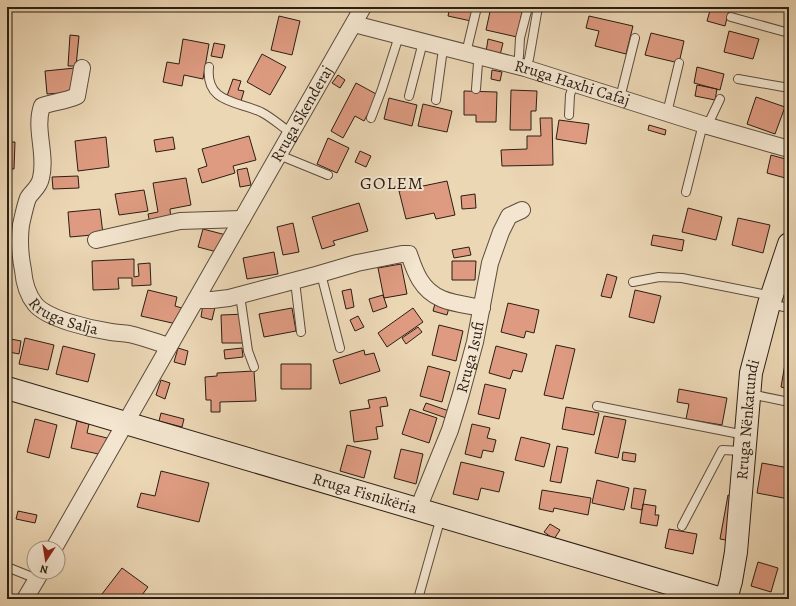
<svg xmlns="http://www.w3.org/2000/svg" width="796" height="606" font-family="Alegreya,serif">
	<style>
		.building { fill: #de9b81; stroke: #2b1e13 }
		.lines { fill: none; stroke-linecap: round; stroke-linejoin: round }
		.lane-casing { stroke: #5b4c3c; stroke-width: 10 }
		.street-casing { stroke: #5b4c3c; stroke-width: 18 }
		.secondary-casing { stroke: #2b1e13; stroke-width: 24 }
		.lane { stroke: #f3e5cf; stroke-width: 8 }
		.street { stroke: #f3e5cf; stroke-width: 16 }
		.secondary { stroke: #f3e5cf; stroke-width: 22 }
		.labels { text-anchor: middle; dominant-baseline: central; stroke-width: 4; stroke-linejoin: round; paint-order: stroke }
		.street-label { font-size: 16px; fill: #2b1e13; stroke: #f3e5cf }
		.quarter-label { font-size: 18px; letter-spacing: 1px; fill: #2b1e13; stroke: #f3e5cf }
	</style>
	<rect width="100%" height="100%" fill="#ecd7b5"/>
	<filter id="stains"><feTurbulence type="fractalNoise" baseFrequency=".005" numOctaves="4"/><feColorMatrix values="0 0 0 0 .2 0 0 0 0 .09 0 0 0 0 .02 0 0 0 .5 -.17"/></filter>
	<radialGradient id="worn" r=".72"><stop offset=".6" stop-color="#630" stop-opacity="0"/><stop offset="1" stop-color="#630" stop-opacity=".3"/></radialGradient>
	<path class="building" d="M 450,7 L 474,7 L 471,21 L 448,16 Z
		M 491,7 L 523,7 L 517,37 L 486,30 Z
		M 711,7 L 717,7 L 729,10 L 725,26 L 707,21 Z
		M 279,16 L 300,21 L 292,55 L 271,50 Z
		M 589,16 L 633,26 L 626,54 L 595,46 L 599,31 L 586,28 Z
		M 729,31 L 759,39 L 753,59 L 724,52 Z
		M 651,33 L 684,41 L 679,63 L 645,55 Z
		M 70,35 L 79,36 L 76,66 L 68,66 Z
		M 183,39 L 209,44 L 203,79 L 184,75 L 182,86 L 163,82 L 167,62 L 179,64 Z
		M 488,39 L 503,43 L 500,55 L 486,52 Z
		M 214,43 L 225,45 L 222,58 L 211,56 Z
		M 262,54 L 286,67 L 270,95 L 247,82 Z
		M 697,67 L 724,74 L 720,90 L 694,83 Z
		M 75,68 L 77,92 L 47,94 L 45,71 Z
		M 492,70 L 502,72 L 500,81 L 491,79 Z
		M 338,75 L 345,80 L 340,88 L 332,83 Z
		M 233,79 L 241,81 L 238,90 L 244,91 L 241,101 L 227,96 Z
		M 356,83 L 378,95 L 364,121 L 355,116 L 343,138 L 331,131 Z
		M 697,85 L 717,89 L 715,100 L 695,96 Z
		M 511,90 L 537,91 L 536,111 L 531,111 L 531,130 L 510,130 Z
		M 464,91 L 497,92 L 496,122 L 476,122 L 476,115 L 464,115 Z
		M 756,97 L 785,107 L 775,134 L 747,124 Z
		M 389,98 L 417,105 L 412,126 L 384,119 Z
		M 423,104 L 452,111 L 447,132 L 418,126 Z
		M 540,118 L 552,118 L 553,165 L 502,166 L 501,150 L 527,149 L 527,136 L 541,136 Z
		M 559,120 L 589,124 L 586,144 L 556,139 Z
		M 649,125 L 666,130 L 665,135 L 648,130 Z
		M 249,136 L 256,160 L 233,166 L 235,173 L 202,183 L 198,169 L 207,166 L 202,149 Z
		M 106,137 L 109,167 L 78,171 L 75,141 Z
		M 173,137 L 175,149 L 156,152 L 154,140 Z
		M 328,138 L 349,148 L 337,173 L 317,164 Z
		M 7,142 L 15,142 L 14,169 L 7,169 Z
		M 360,151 L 371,156 L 366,167 L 355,162 Z
		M 771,155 L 789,160 L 789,179 L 767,173 Z
		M 247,168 L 251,185 L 240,187 L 237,170 Z
		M 78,176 L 79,188 L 53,189 L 52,177 Z
		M 186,178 L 191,205 L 170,209 L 171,221 L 150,224 L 148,214 L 158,212 L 153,183 Z
		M 447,181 L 455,215 L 436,219 L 434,213 L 406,219 L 399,191 Z
		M 144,190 L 148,211 L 119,215 L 115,194 Z
		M 475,194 L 476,208 L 462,209 L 461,196 Z
		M 359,203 L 368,231 L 333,241 L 335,245 L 322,249 L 312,217 Z
		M 688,208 L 722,217 L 716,240 L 682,232 Z
		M 100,209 L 103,234 L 70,237 L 68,212 Z
		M 738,218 L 770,225 L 763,253 L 732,245 Z
		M 293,223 L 299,252 L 283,255 L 277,227 Z
		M 203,229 L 226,235 L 221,253 L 198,247 Z
		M 653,235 L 684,240 L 682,251 L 651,245 Z
		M 469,247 L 471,255 L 454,258 L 452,250 Z
		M 274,252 L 278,274 L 247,279 L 243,258 Z
		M 134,259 L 134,277 L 139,276 L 138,264 L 150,263 L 151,285 L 132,286 L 132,278 L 118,278 L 119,289 L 93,290 L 92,261 Z
		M 452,261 L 476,261 L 475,280 L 452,280 Z
		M 401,264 L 407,294 L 384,298 L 378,268 Z
		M 607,274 L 617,277 L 611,298 L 601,296 Z
		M 351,289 L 354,307 L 346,309 L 342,291 Z
		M 148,290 L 177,297 L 175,306 L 185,309 L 181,325 L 141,316 Z
		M 635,290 L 661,296 L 654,323 L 629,317 Z
		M 383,295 L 387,307 L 373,312 L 369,299 Z
		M 436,300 L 450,304 L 447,315 L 433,311 Z
		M 508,303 L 539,310 L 534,333 L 526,331 L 524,338 L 501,332 Z
		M 203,304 L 215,307 L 212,320 L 201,317 Z
		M 292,308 L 296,331 L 264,337 L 259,314 Z
		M 413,308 L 423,322 L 387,347 L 378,333 Z
		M 246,314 L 247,343 L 222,343 L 221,315 Z
		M 358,316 L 364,327 L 355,331 L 350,320 Z
		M 439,325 L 463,331 L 456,361 L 432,355 Z
		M 418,327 L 422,332 L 406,344 L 402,338 Z
		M 25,338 L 54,345 L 48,370 L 19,364 Z
		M 11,339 L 21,341 L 19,354 L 9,352 Z
		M 556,345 L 575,349 L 563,399 L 544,395 Z
		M 63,346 L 95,354 L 88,382 L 56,374 Z
		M 496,346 L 527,354 L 522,372 L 513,370 L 510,379 L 489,373 Z
		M 178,348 L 188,351 L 185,365 L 174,362 Z
		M 242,348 L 243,357 L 225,359 L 224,350 Z
		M 364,350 L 365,355 L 374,353 L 380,371 L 340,384 L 333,360 Z
		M 786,358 L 789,358 L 789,389 L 781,387 Z
		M 281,364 L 311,364 L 311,389 L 281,389 Z
		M 428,366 L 450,372 L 442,402 L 420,396 Z
		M 254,371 L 256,401 L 220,402 L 220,412 L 211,412 L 211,400 L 206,400 L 205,377 L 217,376 L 217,373 Z
		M 161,380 L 170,383 L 165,399 L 156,395 Z
		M 485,384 L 506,389 L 499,419 L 478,414 Z
		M 679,389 L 727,398 L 722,425 L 686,419 L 689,404 L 677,402 Z
		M 386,397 L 388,406 L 380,407 L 383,426 L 376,427 L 378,439 L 354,442 L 350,411 L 370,408 L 368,400 Z
		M 426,403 L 452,412 L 449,419 L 423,410 Z
		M 566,407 L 599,413 L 594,435 L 562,429 Z
		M 410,409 L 437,418 L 429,443 L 402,434 Z
		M 161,413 L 184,419 L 182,427 L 159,421 Z
		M 604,416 L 626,420 L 618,458 L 595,453 Z
		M 35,419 L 57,425 L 49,458 L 27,452 Z
		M 77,421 L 89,424 L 87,433 L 107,438 L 103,455 L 71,448 Z
		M 472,424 L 490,428 L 487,438 L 496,440 L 493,452 L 483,450 L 481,458 L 465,454 Z
		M 521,437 L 550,444 L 544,467 L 515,460 Z
		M 347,445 L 371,451 L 364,478 L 340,471 Z
		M 557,446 L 568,448 L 561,483 L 550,481 Z
		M 401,449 L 423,454 L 416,484 L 394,478 Z
		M 623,452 L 636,454 L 635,462 L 622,460 Z
		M 461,462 L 504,472 L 499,492 L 481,488 L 478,500 L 453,494 Z
		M 762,463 L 789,468 L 789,499 L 757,493 Z
		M 161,471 L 209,483 L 199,522 L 137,507 L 141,493 L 155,496 Z
		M 597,480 L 629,488 L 624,510 L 592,503 Z
		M 634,488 L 646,490 L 642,510 L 631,508 Z
		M 542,490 L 591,498 L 588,515 L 554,508 L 553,512 L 539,509 Z
		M 728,495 L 739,497 L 731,541 L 720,539 Z
		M 643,504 L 656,506 L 655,515 L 659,515 L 657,526 L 640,523 Z
		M 18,511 L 37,515 L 35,523 L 16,519 Z
		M 550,524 L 560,530 L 554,539 L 544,532 Z
		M 669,529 L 697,534 L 693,554 L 665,548 Z
		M 758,562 L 778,568 L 771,592 L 751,586 Z
		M 122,568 L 148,587 L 139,599 L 109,599 L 102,594 Z"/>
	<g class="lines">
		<defs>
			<path id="lane" d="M 731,17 L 789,33
				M 466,53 L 477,7
				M 517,66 L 519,56 L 520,38 L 528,7
				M 209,67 C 205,103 237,101 261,112 C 271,117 281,126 291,133
				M 525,68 L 529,59 L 538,7
				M 738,79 L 789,88
				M 476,89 L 478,63 L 479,56
				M 409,96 L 423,42
				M 620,98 L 635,38
				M 436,100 L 442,56 L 446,48
				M 667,113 L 679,63
				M 569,115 L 570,95 L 574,83
				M 371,118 L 382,89 L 399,36
				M 708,126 L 711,118 L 720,99
				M 279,155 L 328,175
				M 686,192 L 703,124
				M 321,274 L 340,348
				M 295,281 L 301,332
				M 633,282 L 659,277 L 682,278 L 772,296
				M 240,295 L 248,351 L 254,367
				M 770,304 L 789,308
				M 750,394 L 789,402
				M 597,406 L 745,435
				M 682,526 L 722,450 L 743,451
				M 7,567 L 37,579
				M 418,599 L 441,517"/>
			<g id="street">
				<path id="s1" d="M 354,24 L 525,68 L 708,126 L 789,149"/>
				<path id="s2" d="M 82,68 L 77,96 C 66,101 54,102 42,106 C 34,129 47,154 41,178 C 39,188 32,191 28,198 C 25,206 23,216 21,225 C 19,240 20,255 23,270 C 24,282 27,294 35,304 C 47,319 91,329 111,332 C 117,333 123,333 129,334 C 142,337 156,342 169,346"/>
				<path d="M 96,240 L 180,221 L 242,219"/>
				<path d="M 196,300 L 212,300 L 229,298 L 316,275 L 357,263 L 402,254 L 409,254 C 412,263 415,272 420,280 C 434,303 457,303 482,308"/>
				<path id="s3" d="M 418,509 L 450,430 L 461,394 L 475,342 L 490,263 L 501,232 L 509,216 L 522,210"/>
				<path id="s4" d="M 54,548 L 363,7"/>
				<path d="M 25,599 L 41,572"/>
			</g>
			<g id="secondary">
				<path id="s5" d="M 7,388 L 722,599"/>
				<path id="s6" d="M 726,599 L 731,581 L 736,552 L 751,373 L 769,304 L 789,244"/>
			</g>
		</defs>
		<use href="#lane" class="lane-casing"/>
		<use href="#street" class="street-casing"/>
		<use href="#secondary" class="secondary-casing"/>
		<use href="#lane" class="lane"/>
		<use href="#street" class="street"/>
		<use href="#secondary" class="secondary"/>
	</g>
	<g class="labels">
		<g class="street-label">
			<text stroke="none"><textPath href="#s1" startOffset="226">Rruga Haxhi Cafaj</textPath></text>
			<text stroke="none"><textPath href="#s4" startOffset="500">Rruga Skenderaj</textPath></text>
			<text stroke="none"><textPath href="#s2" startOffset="303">Rruga Salja</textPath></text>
			<text stroke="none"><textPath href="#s3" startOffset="161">Rruga Isufi</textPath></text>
			<text stroke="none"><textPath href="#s6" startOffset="181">Rruga Nënkatundi</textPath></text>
			<text stroke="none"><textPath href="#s5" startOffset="373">Rruga Fisnikëria</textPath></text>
		</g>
		<g class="quarter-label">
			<text x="392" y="183">GOLEM</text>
		</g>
	</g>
	<rect width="796" height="606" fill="none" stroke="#ecd7b5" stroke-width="24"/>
	<rect x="8" y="8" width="780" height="590" fill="none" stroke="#2b1e13" stroke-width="2"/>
	<rect x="12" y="12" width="772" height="582" fill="none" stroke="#2b1e13"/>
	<g transform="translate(46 560) rotate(192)"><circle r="19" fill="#f3e5cf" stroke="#a39584"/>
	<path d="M0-3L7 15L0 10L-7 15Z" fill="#8f2418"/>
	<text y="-6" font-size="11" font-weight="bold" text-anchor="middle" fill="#2b1e13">N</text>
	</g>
	<rect width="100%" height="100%" filter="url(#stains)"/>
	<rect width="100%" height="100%" fill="url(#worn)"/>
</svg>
